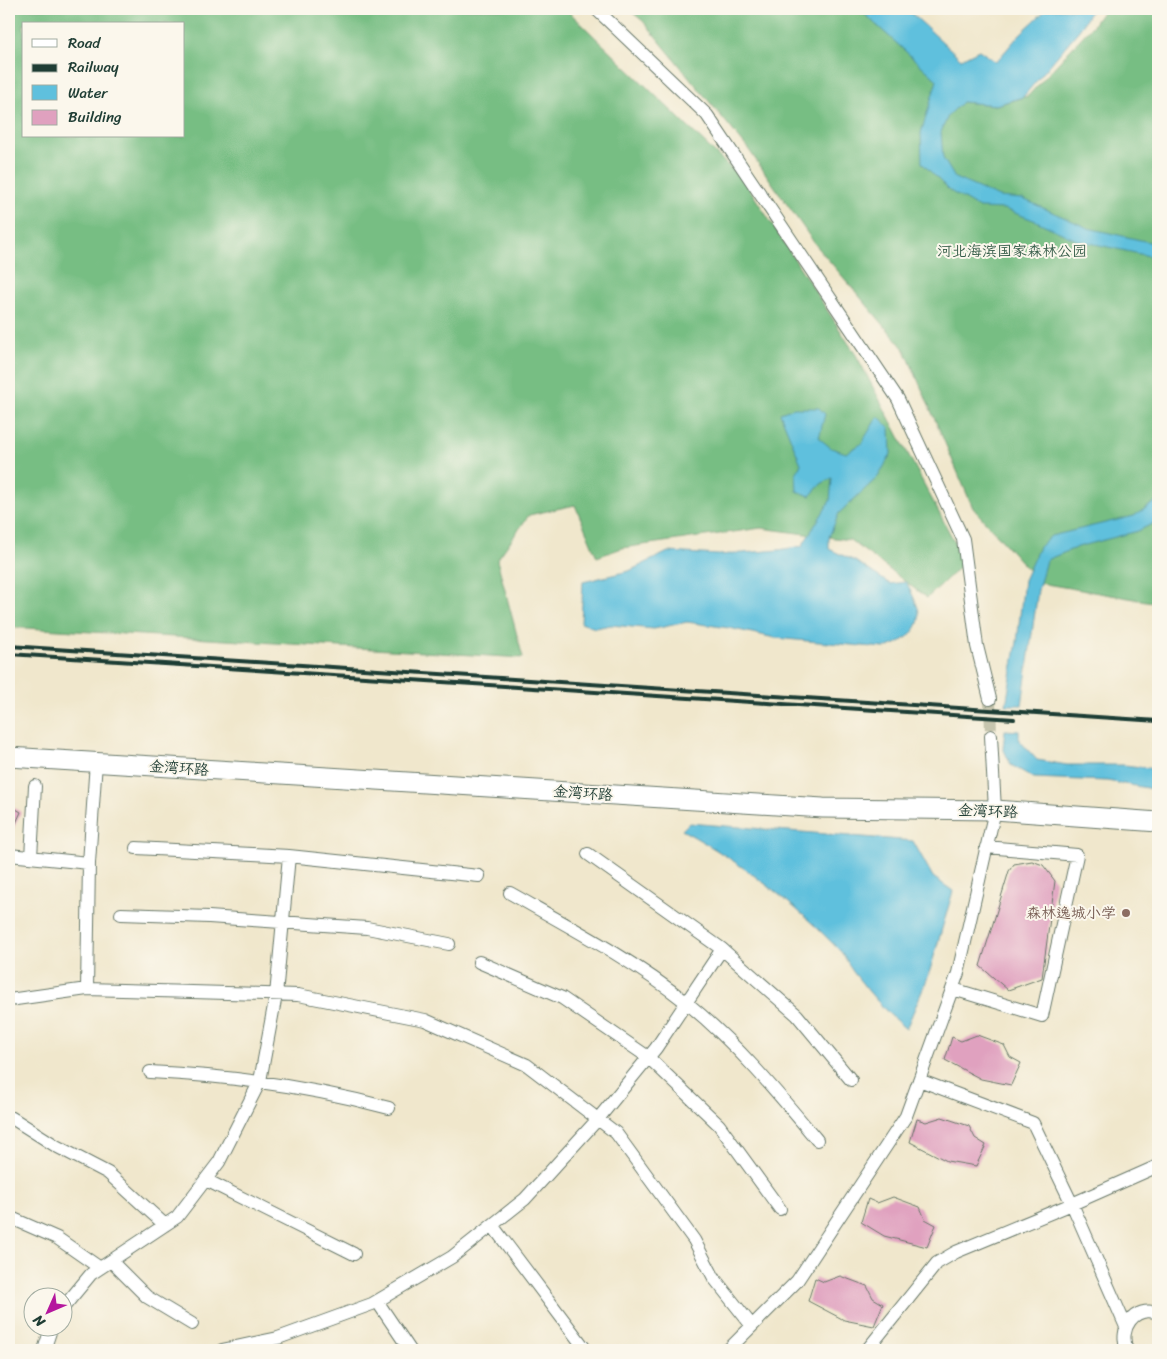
<svg xmlns="http://www.w3.org/2000/svg" width="1167" height="1359" font-family="Sriracha,'LXGW WenKai TC',sans-serif">
	<style>
		.forest { fill: #77be83; stroke: #4b7e5c; fill-rule: evenodd }
		.water { fill: #5fc0dd; stroke: #3f7e88 }
		.building { fill: #e0a1bf }
		.lines { fill: none; stroke-linecap: round; stroke-linejoin: round }
		.street-tunnel { stroke: #c6c5ae; stroke-width: 12; stroke-dasharray: 12 6; stroke-linecap: butt }
		.street-casing { stroke: #687869; stroke-width: 14 }
		.secondary-casing { stroke: #687869; stroke-width: 21 }
		.street { stroke: #fff; stroke-width: 12 }
		.secondary { stroke: #fff; stroke-width: 19 }
		.rail { stroke: #1f3d34; stroke-width: 4 }
		.education-dot { fill: #8d6e63; stroke: #fbf7ec; stroke-width: 2 }
		.labels { text-anchor: middle; dominant-baseline: central; stroke-width: 4; stroke-linejoin: round; paint-order: stroke }
		.park-label { font-size: 15px; fill: #365d49; stroke: #fbf7ec }
		.street-label { font-size: 15px; fill: #1f3d34; stroke: #fbf7ec }
		.education-label { font-size: 15px; fill: #785e54; stroke: #fbf7ec; text-anchor: end }
	</style>
	<rect width="100%" height="100%" fill="#fbf7ec"/>
	<filter id="ink" filterUnits="userSpaceOnUse"><feTurbulence type="fractalNoise" baseFrequency=".02" numOctaves="2"/><feDisplacementMap in="SourceGraphic" scale="10" xChannelSelector="R" yChannelSelector="G"/><feConvolveMatrix kernelMatrix="1 2 1 2 8 2 1 2 1" color-interpolation-filters="sRGB"/></filter>
	<filter id="wash" filterUnits="userSpaceOnUse"><feTurbulence type="fractalNoise" baseFrequency=".0096" numOctaves="4" result="noise"/><feDisplacementMap in="SourceGraphic" scale="20" xChannelSelector="R" yChannelSelector="G"/><feGaussianBlur stdDeviation="1.12" result="paint"/><feColorMatrix in="noise" values="0 0 0 0 0 0 0 0 0 0 0 0 0 0 0 0 0 1.4 0 .05"/><feComposite in="paint" operator="in"/></filter>
	<g filter="url(#wash)">
		<rect width="100%" height="100%" fill="#f0e7cc"/>
		<path class="forest" d="M 9,9 L 566,9 L 745,182 L 856,355 L 965,562 L 927,598 L 850,540 L 761,528 L 622,548 L 597,557 L 575,505 L 529,515 L 497,560 L 523,658 L 9,627 ZM 24,24 L 184,24 L 184,136 L 24,136 Z
			M 628,9 L 859,9 L 962,102 L 996,105 L 1028,96 L 1093,25 L 1104,9 L 1158,9 L 1158,603 L 1040,583 L 973,508 L 905,350 L 815,244 L 749,150 L 643,21 Z"/>
		<path class="water" d="M 859,9 L 907,9 L 961,59 L 979,50 L 996,62 L 1020,34 L 1047,9 L 1092,9 L 1080,29 L 1023,97 L 996,105 L 962,102 L 948,116 L 941,132 L 943,158 L 955,178 L 999,197 L 1023,199 L 1088,228 L 1158,244 L 1158,258 L 1076,240 L 1036,221 L 1004,209 L 979,208 L 950,191 L 922,163 L 921,133 L 937,80 Z
			M 794,408 L 819,408 L 825,414 L 819,438 L 831,448 L 846,453 L 861,444 L 878,416 L 890,428 L 891,454 L 878,477 L 839,513 L 829,537 L 829,549 L 855,561 L 890,584 L 906,582 C 910,590 915,599 918,608 C 925,630 901,644 884,648 L 775,638 L 729,628 L 687,622 L 654,629 L 611,625 L 595,628 L 581,623 L 583,582 L 629,571 L 668,552 L 719,555 L 779,550 L 802,546 L 830,501 L 832,478 L 821,484 L 810,496 L 797,491 L 796,474 L 801,464 L 780,413 Z
			M 1158,500 L 1158,521 L 1138,531 L 1078,547 L 1046,560 L 1038,590 L 1022,705 L 1006,705 L 1017,642 L 1024,580 L 1039,547 L 1051,536 L 1134,516 Z
			M 1005,730 L 1019,731 L 1019,740 L 1037,760 L 1067,765 L 1124,765 L 1158,769 L 1158,790 L 1107,781 L 1034,778 L 1011,765 L 1003,748 Z
			M 689,823 L 913,841 L 933,877 L 953,891 L 928,977 L 906,1029 C 886,1013 870,993 854,973 C 849,967 847,959 842,953 C 796,904 741,862 682,830 Z"/>
		<g id="blocks">
			<path class="building" d="M 9,805 L 21,812 L 11,834 L 9,833 Z
				M 1032,861 L 1043,865 L 1055,881 L 1042,978 L 1008,990 L 980,966 L 1009,871 L 1014,864 Z
				M 977,1035 L 1004,1045 L 1010,1057 L 1021,1063 L 1011,1085 L 981,1079 L 945,1060 L 952,1037 L 961,1041 Z
				M 942,1117 L 969,1126 L 975,1138 L 986,1145 L 976,1166 L 947,1161 L 910,1142 L 917,1119 L 926,1122 Z
				M 893,1197 L 920,1207 L 925,1219 L 936,1225 L 927,1247 L 884,1236 L 861,1222 L 868,1199 L 877,1203 Z
				M 840,1276 L 867,1286 L 873,1298 L 883,1304 L 874,1326 L 844,1320 L 808,1301 L 815,1278 L 824,1282 Z"/>
		</g>
	</g>
	<g filter="url(#ink)">
		<use href="#blocks" fill-opacity="0" stroke="#687869" stroke-width="1"/>
		<g class="lines">
			<path class="street-tunnel" d="M 990,699 L 991,736"/>
			<defs>
				<path id="street" d="M 596,9 L 707,115 L 898,399 L 963,539 L 977,646 L 990,699
					M 136,848 L 289,856 L 479,876
					M 588,854 L 722,949 L 797,1015 L 851,1080
					M 9,855 L 89,863
					M 31,857 L 35,786
					M 510,893 C 570,927 633,960 687,1003 C 737,1044 776,1091 817,1140
					M 121,914 L 209,917 L 367,928 L 449,944
					M 479,962 L 562,998 L 648,1057 L 719,1125 L 780,1209
					M 87,989 L 89,863 L 96,762
					M 953,989 L 1042,1016 L 1077,855 L 986,847
					M 9,1000 L 87,989 L 298,995 L 425,1020 L 527,1065 L 616,1133 L 694,1240 L 714,1278 L 752,1326
					M 150,1072 C 233,1076 308,1086 389,1108
					M 919,1080 L 1033,1123 L 1072,1204 L 1158,1166
					M 12,1118 L 56,1146 L 108,1173 L 165,1225
					M 206,1180 L 354,1254
					M 9,1217 L 57,1238 L 100,1268
					M 492,1225 L 586,1350
					M 111,1261 L 147,1297 L 192,1324
					M 377,1301 L 410,1350
					M 62,1309 L 91,1274 L 177,1217 L 219,1162 L 260,1081 L 276,995 L 289,856
					M 44,1350 L 52,1326
					M 222,1350 L 278,1338 L 372,1304 L 452,1257 L 525,1199 L 598,1119 L 656,1048 L 722,949
					M 728,1350 L 797,1281 L 906,1116 L 958,973 L 995,810 L 991,736
					M 867,1350 L 937,1263 L 956,1252 L 1072,1204 L 1126,1327
					M 1127,1350 C 1118,1329 1134,1305 1158,1313"/>
				<path id="secondary" d="M 9,757 L 823,808 L 995,810 L 1158,822"/>
			</defs>
			<use href="#street" class="street-casing"/>
			<use href="#secondary" class="secondary-casing"/>
			<use href="#street" class="street"/>
			<use href="#secondary" class="secondary"/>
			<path class="rail" d="M 9,646 L 1158,721
				M 9,654 L 1014,719"/>
		</g>
	</g>
	<circle class="education-dot" cx="1126" cy="913" r="5"/>
	<g class="labels">
		<g class="park-label">
			<text x="1012" y="251">河北海滨国家森林公园</text>
		</g>
		<g class="street-label">
			<text transform="translate(179 768) rotate(4)">金湾环路</text>
			<text transform="translate(583 793) rotate(4)">金湾环路</text>
			<text transform="translate(988 811) rotate(2)">金湾环路</text>
		</g>
		<g class="education-label">
			<text x="1116" y="913">森林逸城小学</text>
		</g>
	</g>
	<rect width="1167" height="1359" fill="none" stroke="#fbf7ec" stroke-width="30"/>
	<rect x="22" y="22" width="162" height="115" fill="#fbf7ec" stroke="#a3ada2"/>
	<rect x="32" y="39" width="25" height="8" fill="#ffffff" stroke="#a3ada2"/>
	<text x="68" y="48" font-size="15" fill="#1f3d34">Road</text>
	<rect x="32" y="64" width="25" height="8" fill="#1f3d34" stroke="#a3ada2"/>
	<text x="68" y="72" font-size="15" fill="#1f3d34">Railway</text>
	<rect x="32" y="85" width="25" height="15" fill="#5fc0dd" stroke="#a3ada2"/>
	<text x="68" y="98" font-size="15" fill="#1f3d34">Water</text>
	<rect x="32" y="110" width="25" height="15" fill="#e0a1bf" stroke="#a3ada2"/>
	<text x="68" y="122" font-size="15" fill="#1f3d34">Building</text>
	<g transform="translate(48 1312) rotate(225)"><circle r="24" fill="#fbf7ec" stroke="#a3ada2"/>
	<path d="M0-4L9 19L0 12L-9 19Z" fill="#b5179e"/>
	<text y="-8" font-size="14" font-weight="bold" text-anchor="middle" fill="#1f3d34">N</text>
	</g>
</svg>
